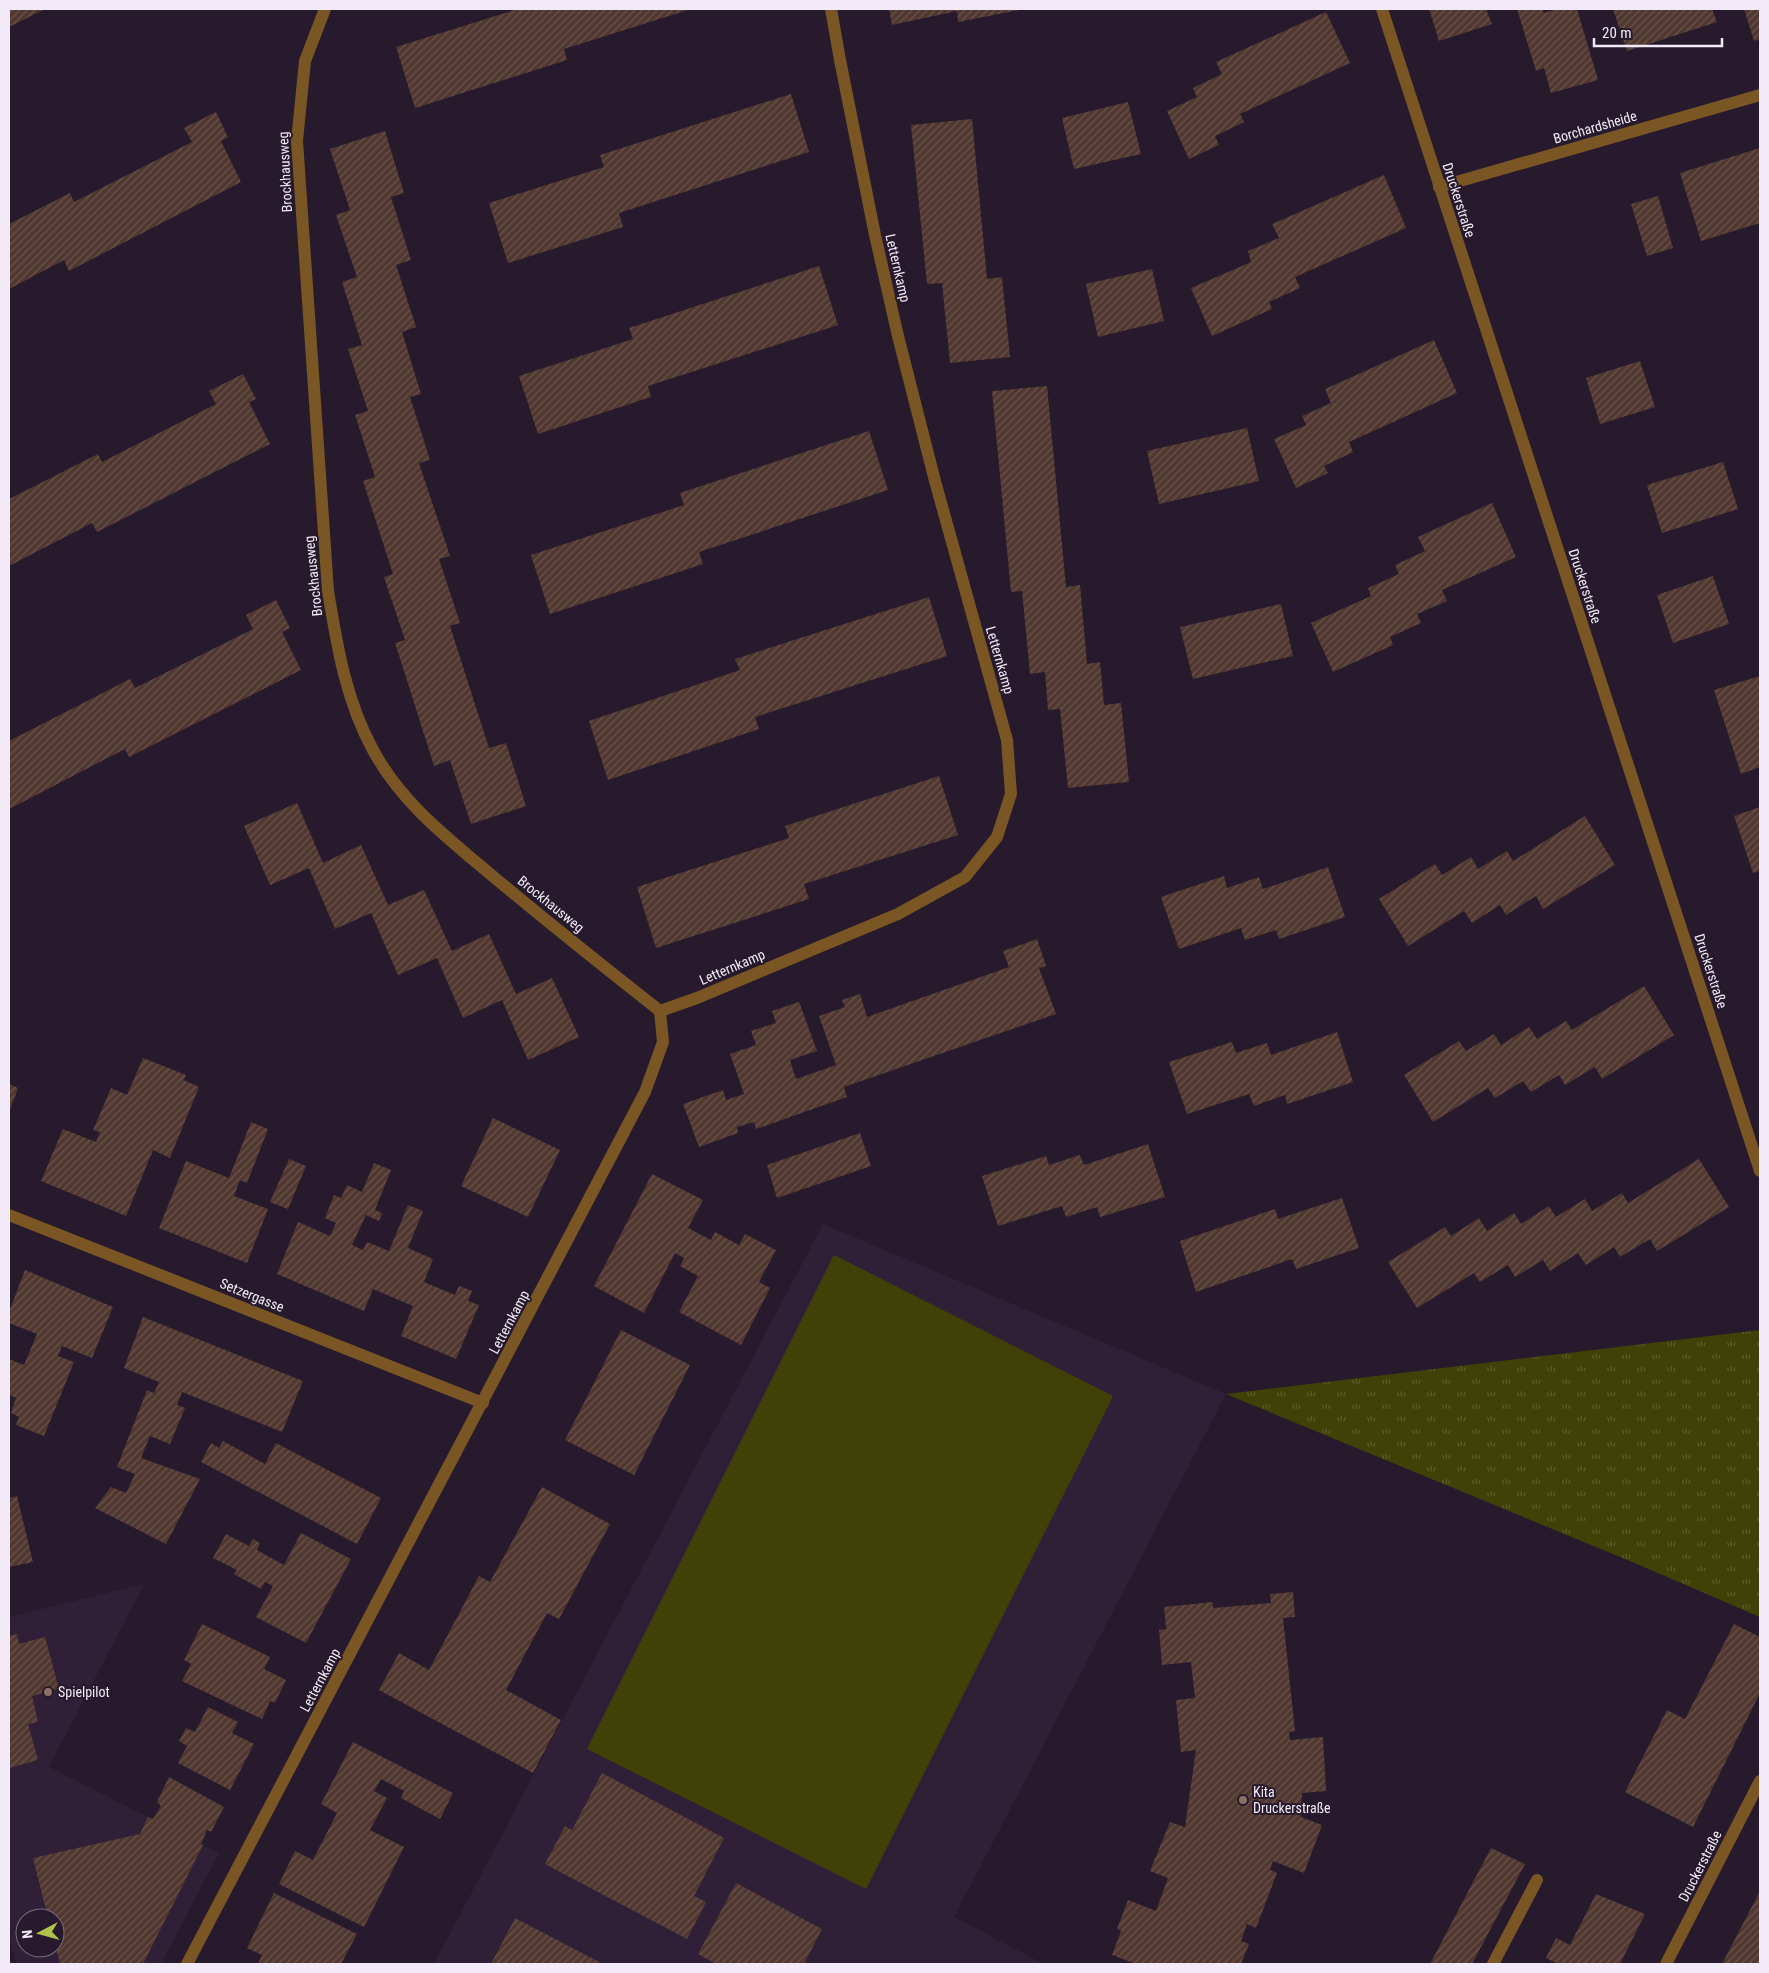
<svg xmlns="http://www.w3.org/2000/svg" width="1769" height="1973" font-family="'Roboto Condensed',sans-serif">
	<style>
		.built { fill: #302037; fill-rule: evenodd }
		.grass { fill: url(#grass-tufts) }
		.pitch { fill: #404106 }
		.building { fill: url(#building-hatch) }
		.lines { fill: none; stroke-linecap: round; stroke-linejoin: round }
		.minor { stroke: #7a5625; stroke-width: 12 }
		.education-dot { fill: #8d6e63; stroke: #261a2c; stroke-width: 2 }
		.labels { text-anchor: middle; dominant-baseline: central; stroke-width: 4; stroke-linejoin: round; paint-order: stroke }
		.street-label { font-size: 14px; fill: #f2eaf6; stroke: #261a2c }
		.poi-label { font-size: 14px; fill: #f2eaf6; stroke: #261a2c; text-anchor: start }
	</style>
	<defs>
		<pattern id="grass-tufts" width="24" height="20" patternUnits="userSpaceOnUse" patternTransform="scale(1.25)"><rect width="24" height="20" fill="#404106"/><path d="M3 7l-1-3M5 7V3M7 7l1-3M15 17l-1-3M17 17v-4M19 17l1-3" fill="none" stroke="#5c5d2b"/></pattern>
		<pattern id="building-hatch" width="6" height="6" patternUnits="userSpaceOnUse" patternTransform="scale(1.25)"><rect width="6" height="6" fill="#50372f"/><path d="M-1 1l2-2M0 6l6-6M5 7l2-2" fill="none" stroke="#6a544e"/></pattern>
	</defs>
	<rect width="100%" height="100%" fill="#261a2c"/>
	<path class="built" d="M 823,1224 L 1226,1394 L 954,1917 L 1044,1964 L 434,1964 Z
		M 144,1584 L 49,1767 L 219,1853 L 161,1964 L 16,1964 L 9,1936 L 9,1617 ZM 25,1918 L 55,1918 L 55,1948 L 25,1948 Z"/>
	<path class="grass" d="M 1760,1330 L 1760,1617 L 1637,1564 L 1226,1394 Z"/>
	<path class="pitch" d="M 834,1255 L 1113,1396 L 866,1889 L 587,1749 Z"/>
	<path class="building" d="M 9,9 L 45,9 L 9,27 Z
		M 518,9 L 691,9 L 564,49 L 567,60 L 415,108 L 396,47 Z
		M 889,9 L 1019,9 L 1019,10 L 958,22 L 957,11 L 892,25 Z
		M 1429,9 L 1486,9 L 1492,24 L 1439,41 Z
		M 1517,9 L 1542,9 L 1544,13 L 1557,9 L 1577,9 L 1598,80 L 1551,93 L 1544,68 L 1536,71 Z
		M 1613,9 L 1712,9 L 1717,22 L 1627,51 Z
		M 1744,9 L 1760,9 L 1760,39 L 1754,41 Z
		M 1326,12 L 1350,63 L 1240,114 L 1244,122 L 1215,136 L 1219,145 L 1189,159 L 1167,111 L 1197,97 L 1193,88 L 1222,74 L 1216,62 Z
		M 791,94 L 809,152 L 619,213 L 623,227 L 508,263 L 489,203 L 604,167 L 600,155 Z
		M 1128,102 L 1141,154 L 1074,169 L 1062,118 Z
		M 216,112 L 228,137 L 221,141 L 241,182 L 69,271 L 64,260 L 9,289 L 9,224 L 70,193 L 74,202 L 192,142 L 184,128 Z
		M 972,119 L 987,279 L 1002,277 L 1010,357 L 950,363 L 942,283 L 927,284 L 911,125 Z
		M 385,131 L 404,193 L 391,197 L 411,260 L 396,265 L 416,327 L 402,332 L 421,394 L 410,397 L 430,460 L 419,463 L 450,556 L 439,559 L 460,623 L 450,626 L 489,748 L 506,743 L 526,806 L 471,824 L 450,760 L 434,766 L 405,674 L 395,643 L 405,640 L 384,577 L 393,574 L 363,481 L 375,477 L 355,415 L 368,411 L 348,349 L 362,345 L 342,282 L 357,277 L 336,215 L 350,210 L 330,149 Z
		M 1760,148 L 1760,223 L 1701,241 L 1680,173 Z
		M 1384,175 L 1406,228 L 1295,277 L 1300,288 L 1269,302 L 1272,309 L 1212,336 L 1191,288 L 1251,262 L 1248,251 L 1279,238 L 1272,224 Z
		M 1658,196 L 1673,248 L 1647,256 L 1631,204 Z
		M 819,266 L 838,325 L 648,386 L 651,397 L 538,434 L 519,376 L 633,339 L 629,328 Z
		M 1152,269 L 1164,321 L 1098,337 L 1086,284 Z
		M 1434,340 L 1457,393 L 1349,442 L 1353,452 L 1324,466 L 1328,473 L 1296,488 L 1274,439 L 1306,425 L 1302,416 L 1331,403 L 1325,389 Z
		M 1640,361 L 1655,407 L 1600,424 L 1586,378 Z
		M 243,374 L 256,399 L 249,402 L 270,444 L 97,532 L 92,523 L 9,566 L 9,499 L 98,454 L 102,462 L 216,404 L 209,391 Z
		M 1047,386 L 1066,587 L 1080,585 L 1087,664 L 1100,662 L 1104,705 L 1121,703 L 1129,782 L 1068,788 L 1060,709 L 1048,710 L 1045,672 L 1030,674 L 1022,591 L 1011,592 L 992,391 Z
		M 1247,428 L 1259,481 L 1159,504 L 1147,451 Z
		M 869,431 L 888,490 L 699,552 L 703,564 L 550,614 L 531,555 L 684,505 L 680,493 Z
		M 1723,462 L 1738,509 L 1662,533 L 1647,485 Z
		M 1492,503 L 1516,557 L 1442,590 L 1447,601 L 1417,614 L 1421,623 L 1390,637 L 1393,645 L 1333,672 L 1311,623 L 1371,596 L 1368,588 L 1399,574 L 1395,565 L 1425,551 L 1418,537 Z
		M 1713,576 L 1729,624 L 1673,643 L 1657,595 Z
		M 929,597 L 947,656 L 755,717 L 759,729 L 608,780 L 589,721 L 740,670 L 735,659 Z
		M 276,600 L 290,628 L 282,632 L 301,670 L 129,757 L 125,749 L 9,809 L 9,741 L 130,679 L 135,688 L 253,629 L 246,615 Z
		M 1281,604 L 1293,656 L 1193,679 L 1180,627 Z
		M 1760,676 L 1760,767 L 1741,774 L 1714,690 Z
		M 939,776 L 958,835 L 804,884 L 809,899 L 656,948 L 637,887 L 789,838 L 785,826 Z
		M 297,803 L 323,863 L 361,845 L 388,905 L 424,890 L 452,951 L 489,934 L 516,994 L 552,978 L 579,1037 L 528,1060 L 502,1000 L 463,1018 L 437,958 L 398,975 L 371,913 L 335,929 L 309,868 L 270,885 L 244,826 Z
		M 1760,807 L 1760,871 L 1753,873 L 1734,816 Z
		M 1585,816 L 1615,865 L 1543,909 L 1536,896 L 1506,915 L 1500,905 L 1472,923 L 1464,911 L 1408,946 L 1379,899 L 1435,864 L 1442,875 L 1471,857 L 1478,869 L 1507,851 L 1513,861 Z
		M 1328,867 L 1345,917 L 1279,939 L 1276,930 L 1245,940 L 1241,928 L 1179,949 L 1161,897 L 1224,876 L 1227,888 L 1259,877 L 1263,889 Z
		M 1037,939 L 1046,966 L 1039,968 L 1056,1014 L 844,1087 L 847,1097 L 756,1129 L 754,1122 L 737,1127 L 738,1133 L 699,1147 L 683,1104 L 723,1090 L 726,1100 L 744,1094 L 730,1054 L 756,1045 L 751,1031 L 776,1023 L 772,1011 L 799,1002 L 817,1051 L 790,1060 L 796,1079 L 836,1065 L 819,1016 L 845,1007 L 842,1000 L 860,994 L 867,1017 L 1009,967 L 1003,951 Z
		M 1644,986 L 1674,1035 L 1602,1079 L 1595,1067 L 1565,1085 L 1559,1075 L 1531,1092 L 1523,1081 L 1495,1098 L 1488,1088 L 1433,1122 L 1404,1075 L 1459,1041 L 1466,1051 L 1494,1034 L 1501,1045 L 1529,1027 L 1537,1039 L 1566,1021 L 1572,1030 Z
		M 1337,1032 L 1353,1082 L 1287,1104 L 1285,1095 L 1254,1106 L 1249,1094 L 1187,1114 L 1169,1062 L 1232,1042 L 1236,1053 L 1267,1043 L 1271,1055 Z
		M 143,1058 L 186,1075 L 184,1080 L 199,1087 L 170,1158 L 153,1150 L 126,1216 L 41,1181 L 63,1129 L 96,1142 L 100,1132 L 93,1130 L 111,1088 L 127,1095 Z
		M 9,1084 L 18,1088 L 9,1112 Z
		M 493,1118 L 560,1150 L 528,1217 L 461,1186 Z
		M 251,1122 L 268,1129 L 247,1183 L 240,1180 L 234,1196 L 268,1209 L 247,1263 L 159,1228 L 186,1161 L 229,1178 Z
		M 860,1133 L 871,1166 L 777,1198 L 767,1165 Z
		M 1148,1144 L 1165,1197 L 1100,1217 L 1097,1207 L 1066,1217 L 1062,1206 L 998,1226 L 982,1176 L 1046,1156 L 1049,1165 L 1080,1155 L 1084,1165 Z
		M 289,1159 L 306,1166 L 288,1209 L 270,1202 Z
		M 1699,1159 L 1729,1207 L 1657,1251 L 1650,1239 L 1620,1257 L 1614,1247 L 1586,1265 L 1578,1253 L 1550,1271 L 1543,1260 L 1515,1277 L 1508,1265 L 1480,1282 L 1474,1273 L 1417,1308 L 1388,1262 L 1445,1227 L 1451,1236 L 1479,1218 L 1487,1231 L 1514,1213 L 1521,1224 L 1549,1206 L 1556,1217 L 1585,1199 L 1592,1211 L 1622,1193 L 1628,1203 Z
		M 374,1163 L 391,1170 L 375,1210 L 382,1213 L 379,1221 L 366,1215 L 352,1245 L 363,1250 L 367,1242 L 389,1251 L 408,1205 L 423,1211 L 408,1248 L 433,1259 L 424,1282 L 455,1295 L 459,1286 L 472,1291 L 468,1301 L 479,1305 L 456,1359 L 401,1336 L 413,1306 L 373,1289 L 364,1311 L 277,1274 L 298,1222 L 330,1236 L 336,1223 L 325,1218 L 334,1195 L 341,1198 L 347,1185 L 362,1192 Z
		M 652,1174 L 703,1200 L 688,1228 L 711,1240 L 715,1232 L 739,1245 L 745,1234 L 776,1250 L 759,1282 L 770,1288 L 741,1345 L 679,1312 L 698,1276 L 680,1266 L 684,1258 L 675,1253 L 644,1313 L 594,1286 Z
		M 1342,1198 L 1359,1248 L 1296,1269 L 1292,1259 L 1196,1292 L 1180,1241 L 1275,1209 L 1278,1219 Z
		M 25,1270 L 113,1307 L 92,1358 L 62,1346 L 58,1356 L 74,1362 L 44,1436 L 16,1425 L 19,1417 L 11,1413 L 16,1398 L 9,1395 L 9,1359 L 24,1365 L 37,1334 L 9,1323 L 9,1312 Z
		M 143,1317 L 303,1381 L 282,1432 L 182,1392 L 177,1405 L 185,1408 L 170,1444 L 150,1436 L 141,1458 L 200,1479 L 166,1544 L 95,1508 L 111,1487 L 126,1493 L 135,1474 L 117,1467 L 147,1390 L 154,1393 L 159,1382 L 124,1368 Z
		M 621,1330 L 690,1365 L 634,1475 L 565,1440 Z
		M 223,1441 L 265,1464 L 276,1443 L 381,1498 L 357,1544 L 201,1462 L 211,1443 L 219,1448 Z
		M 542,1487 L 610,1524 L 559,1619 L 547,1613 L 506,1690 L 561,1720 L 533,1773 L 379,1690 L 399,1653 L 429,1670 L 479,1576 L 490,1582 Z
		M 17,1496 L 33,1562 L 9,1567 L 9,1498 Z
		M 301,1533 L 351,1559 L 306,1643 L 256,1617 L 273,1586 L 265,1582 L 261,1589 L 234,1574 L 237,1570 L 213,1558 L 226,1534 L 249,1546 L 253,1539 L 260,1543 L 257,1550 L 284,1565 Z
		M 1293,1592 L 1295,1617 L 1283,1618 L 1295,1731 L 1289,1732 L 1290,1740 L 1323,1737 L 1326,1791 L 1302,1793 L 1301,1817 L 1322,1825 L 1304,1873 L 1273,1861 L 1270,1870 L 1277,1873 L 1256,1928 L 1247,1924 L 1241,1941 L 1249,1944 L 1241,1964 L 1136,1964 L 1112,1955 L 1121,1931 L 1117,1929 L 1128,1900 L 1156,1911 L 1168,1878 L 1150,1871 L 1170,1822 L 1185,1827 L 1196,1750 L 1181,1752 L 1176,1700 L 1195,1698 L 1191,1662 L 1162,1665 L 1159,1630 L 1166,1629 L 1164,1607 L 1213,1602 L 1213,1608 L 1271,1603 L 1270,1594 Z
		M 202,1624 L 270,1657 L 264,1669 L 286,1680 L 275,1703 L 270,1701 L 262,1719 L 182,1681 L 191,1664 L 184,1660 Z
		M 1734,1624 L 1760,1637 L 1760,1693 L 1693,1827 L 1625,1792 L 1667,1710 L 1685,1719 Z
		M 17,1634 L 19,1644 L 45,1637 L 59,1689 L 32,1696 L 38,1722 L 28,1724 L 38,1760 L 9,1768 L 9,1636 Z
		M 208,1707 L 238,1722 L 232,1733 L 254,1744 L 230,1790 L 178,1763 L 187,1746 L 179,1741 L 186,1728 L 195,1732 Z
		M 353,1742 L 453,1793 L 440,1819 L 401,1798 L 404,1791 L 381,1779 L 374,1791 L 387,1798 L 370,1830 L 404,1847 L 364,1927 L 279,1884 L 295,1851 L 313,1860 L 337,1813 L 321,1804 Z
		M 602,1773 L 724,1838 L 694,1896 L 706,1902 L 687,1939 L 545,1864 L 565,1826 L 572,1830 Z
		M 169,1777 L 224,1807 L 211,1832 L 207,1830 L 201,1844 L 203,1845 L 143,1964 L 60,1964 L 55,1943 L 55,1918 L 48,1918 L 33,1858 L 140,1834 L 148,1817 L 153,1819 L 161,1806 L 157,1802 Z
		M 1491,1848 L 1525,1864 L 1472,1964 L 1430,1964 Z
		M 736,1883 L 822,1929 L 804,1964 L 716,1964 L 698,1954 Z
		M 1760,1891 L 1760,1964 L 1722,1964 Z
		M 274,1893 L 357,1934 L 341,1964 L 258,1964 L 262,1955 L 247,1948 Z
		M 1596,1894 L 1645,1914 L 1620,1964 L 1558,1964 L 1546,1958 L 1556,1938 L 1570,1945 Z
		M 515,1918 L 603,1964 L 491,1964 Z"/>
	<g class="lines">
		<path class="minor" d="M 325,9 L 305,61 L 297,141 L 328,591 C 337,646 346,701 373,750 C 402,804 449,839 495,878 C 549,923 604,967 660,1011
			M 1382,9 L 1760,1171
			M 1439,187 L 1760,95
			M 660,1011 L 697,998 L 898,914 L 965,877 L 997,837 L 1011,794 L 1007,740 L 935,481 L 898,336 L 875,235 L 840,60 L 831,9
			M 9,1215 L 483,1403
			M 187,1964 L 645,1092 L 663,1042 L 660,1011
			M 1493,1964 L 1537,1880
			M 1666,1964 L 1760,1781"/>
	</g>
	<g class="education-dot">
		<circle cx="48" cy="1692" r="5"/>
		<circle cx="1243" cy="1800" r="5"/>
	</g>
	<g class="labels">
		<g class="street-label">
			<text transform="translate(1595 127) rotate(-16)">Borchardsheide</text>
			<text transform="translate(285 172) rotate(-93)">Brockhausweg</text>
			<text transform="translate(1459 200) rotate(72)">Druckerstraße</text>
			<text transform="translate(898 268) rotate(77)">Letternkamp</text>
			<text transform="translate(313 576) rotate(-96)">Brockhausweg</text>
			<text transform="translate(1585 586) rotate(72)">Druckerstraße</text>
			<text transform="translate(1000 660) rotate(74)">Letternkamp</text>
			<text transform="translate(551 904) rotate(39)">Brockhausweg</text>
			<text transform="translate(732 967) rotate(-23)">Letternkamp</text>
			<text transform="translate(1711 971) rotate(72)">Druckerstraße</text>
			<text transform="translate(252 1295) rotate(22)">Setzergasse</text>
			<text transform="translate(509 1322) rotate(-62)">Letternkamp</text>
			<text transform="translate(320 1680) rotate(-62)">Letternkamp</text>
			<text transform="translate(1700 1866) rotate(-63)">Druckerstraße</text>
		</g>
		<g class="poi-label">
			<text x="58" y="1692">Spielpilot</text>
			<text x="1253" y="1792">Kita<tspan x="1253" dy="16">Druckerstraße</tspan></text>
		</g>
	</g>
	<rect width="1769" height="1973" fill="none" stroke="#f2eaf6" stroke-width="20"/>
	<g transform="translate(40 1933) rotate(264)"><circle r="24" fill="#261a2c" stroke="#786d7d"/>
	<path d="M0-4L9 19L0 12L-9 19Z" fill="#b2c34c"/>
	<text y="-8" font-size="14" font-weight="bold" text-anchor="middle" fill="#f2eaf6">N</text>
	</g>
	<path d="M1594 38v8h128v-8" fill="none" stroke="#f2eaf6" stroke-width="2.5"/>
	<text x="1602" y="38" font-size="15" fill="#f2eaf6" stroke="#261a2c" stroke-width="4" paint-order="stroke">20 m</text>
</svg>
